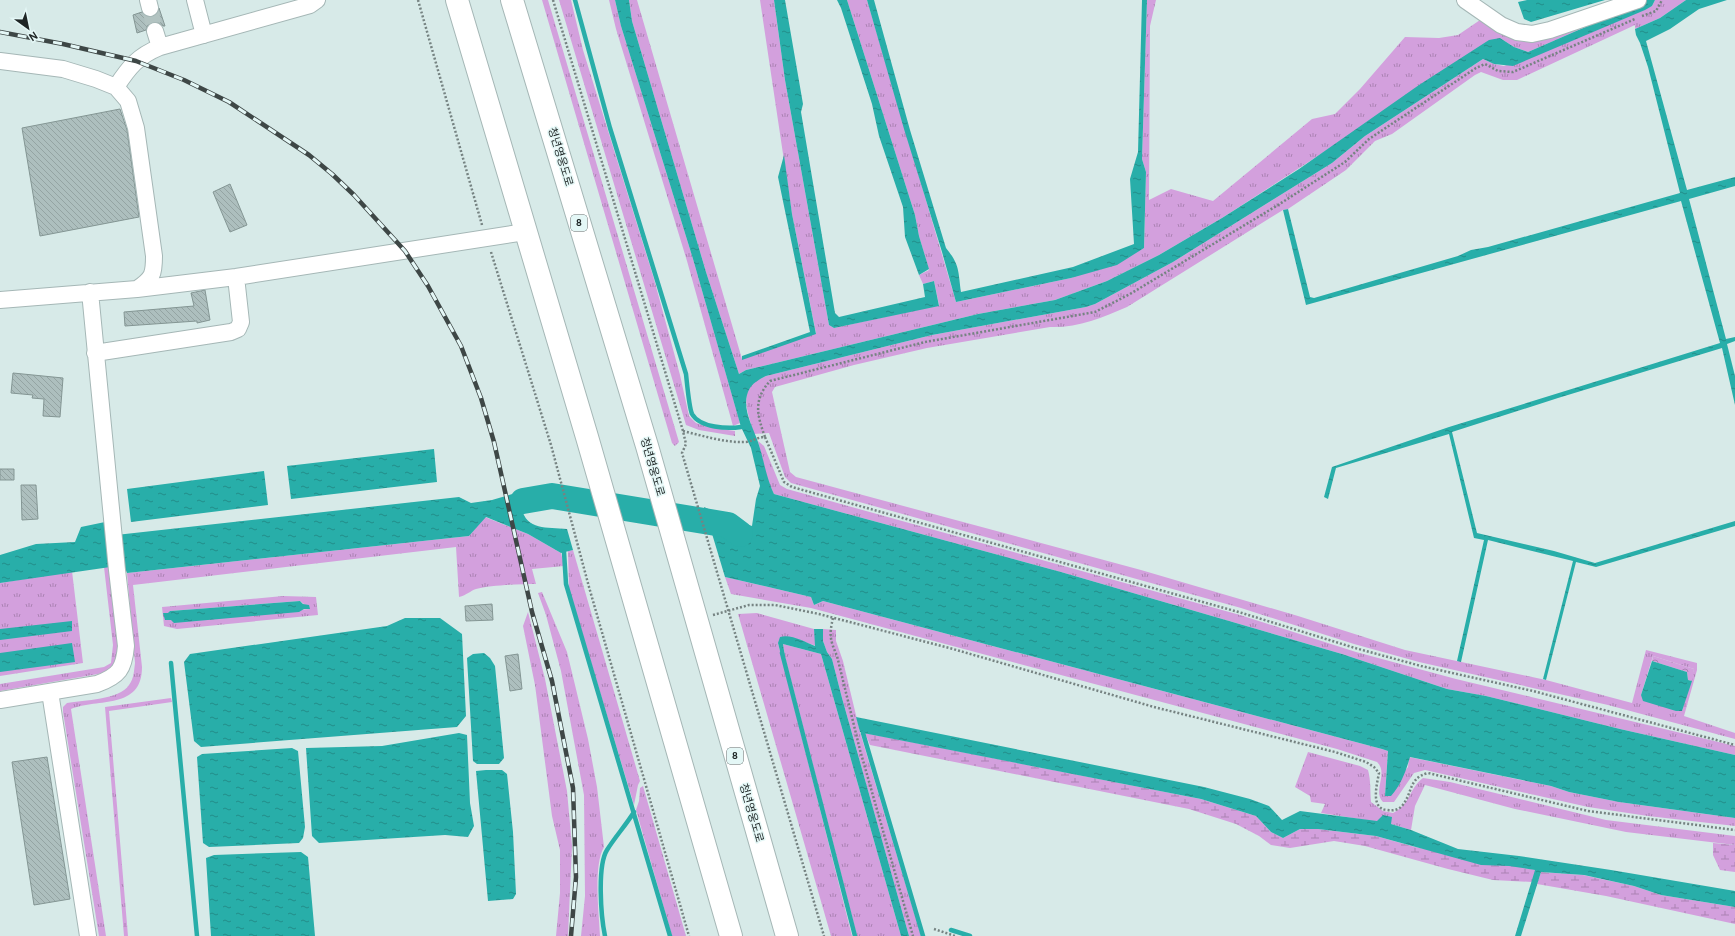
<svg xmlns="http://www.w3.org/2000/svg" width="1735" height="936" font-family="Overpass,'Noto Sans KR',sans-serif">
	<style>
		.grass { fill: url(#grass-tufts); fill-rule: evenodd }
		.forest { fill: url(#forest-crowns) }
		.wetland { fill: url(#wetland-marsh) }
		.water { fill: url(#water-ripples) }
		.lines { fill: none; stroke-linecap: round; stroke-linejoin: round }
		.stream { stroke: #28aea9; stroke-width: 4.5 }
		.river { stroke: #28aea9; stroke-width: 26 }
		.building { fill: url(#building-back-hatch); stroke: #849694 }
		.street-tunnel { stroke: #b2c3c1; stroke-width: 16; stroke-dasharray: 16 8; stroke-linecap: butt }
		.street-casing { stroke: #a5b7b6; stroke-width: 18 }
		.highway-casing { stroke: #a5b7b6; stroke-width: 24 }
		.path { stroke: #768382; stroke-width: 2.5; stroke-dasharray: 2 2; stroke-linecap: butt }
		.street { stroke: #fff; stroke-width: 16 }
		.highway { stroke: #fff; stroke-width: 22 }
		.rail-casing { stroke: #3e4746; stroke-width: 4.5 }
		.rail { stroke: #e4f7f6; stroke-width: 3; stroke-dasharray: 9; stroke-linecap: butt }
		.labels { text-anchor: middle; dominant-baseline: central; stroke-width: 3; stroke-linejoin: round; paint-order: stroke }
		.shield { fill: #e4f7f6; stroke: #596464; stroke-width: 1 }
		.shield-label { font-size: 10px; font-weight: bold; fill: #1e2525 }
		.street-label { font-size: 11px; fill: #1e2525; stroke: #e4f7f6 }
	</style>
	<defs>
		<pattern id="grass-tufts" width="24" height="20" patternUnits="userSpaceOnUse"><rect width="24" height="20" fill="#d3a0dd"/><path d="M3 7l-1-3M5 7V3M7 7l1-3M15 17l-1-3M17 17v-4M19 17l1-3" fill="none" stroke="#ab82b3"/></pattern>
		<pattern id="forest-crowns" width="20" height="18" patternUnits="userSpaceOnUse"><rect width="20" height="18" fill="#d3a0dd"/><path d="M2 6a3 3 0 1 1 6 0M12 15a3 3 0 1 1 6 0" fill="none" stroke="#ab82b3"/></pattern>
		<pattern id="wetland-marsh" width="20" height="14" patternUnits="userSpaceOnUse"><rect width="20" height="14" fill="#d3a0dd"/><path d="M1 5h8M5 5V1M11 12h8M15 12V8" fill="none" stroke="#ab82b3"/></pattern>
		<pattern id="water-ripples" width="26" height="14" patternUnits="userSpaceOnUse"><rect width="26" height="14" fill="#28aea9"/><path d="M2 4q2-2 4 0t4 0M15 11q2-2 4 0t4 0" fill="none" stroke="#228d89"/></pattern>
		<pattern id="building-back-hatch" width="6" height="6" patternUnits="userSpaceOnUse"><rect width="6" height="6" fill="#adbfbe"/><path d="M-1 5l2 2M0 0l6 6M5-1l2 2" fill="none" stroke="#94a4a3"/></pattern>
	</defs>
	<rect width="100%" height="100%" fill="#d7eae8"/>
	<path class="grass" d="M 542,0 L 548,0 L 679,442 L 675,446 L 672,443 Z
		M 559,0 L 571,0 L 583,50 L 654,279 L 680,375 L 689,416 L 696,423 L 713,428 L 735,431 L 735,436 L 699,430 L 686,425 Z
		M 609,0 L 615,0 L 621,26 L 693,259 L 740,423 L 733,426 L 687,261 L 616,29 Z
		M 629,0 L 637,0 L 742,359 L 816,333 L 792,214 L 760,0 L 774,0 L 785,80 L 829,325 L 834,328 L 939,305 L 934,281 L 923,284 L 919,275 L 929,270 L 919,236 L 915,215 L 847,0 L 867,0 L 956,302 L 1071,278 L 1144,248 L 1146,172 L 1142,159 L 1147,0 L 1156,0 L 1150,26 L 1149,200 L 1171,189 L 1213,201 L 1312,119 L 1335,114 L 1360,89 L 1405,37 L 1439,38 L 1458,35 L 1483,18 L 1519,37 L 1645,1 L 1528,52 L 1514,47 L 1500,38 L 1222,218 L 1159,255 L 1107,281 L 1055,300 L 978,314 L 746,370 L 739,374 L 706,272 L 632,21 Z
		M 1655,0 L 1686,0 L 1660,18 L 1635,29 L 1635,25 L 1517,80 L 1503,80 L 1481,72 L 1475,75 L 1392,134 L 1375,141 L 1346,170 L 1288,209 L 1283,210 L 1127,307 C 1102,318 1077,328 1050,327 L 927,348 L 854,365 L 775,387 L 772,392 L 790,472 L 796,477 L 1141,570 L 1298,616 L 1405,650 L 1546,680 L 1632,703 L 1646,650 L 1697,663 L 1697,670 L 1684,716 L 1735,733 L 1735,739 L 1608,705 L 1419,662 L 1354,644 L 1241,608 L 791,483 L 785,477 L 769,433 L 754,434 C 750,419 740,398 752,384 C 755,381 762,378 766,376 L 932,335 L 1086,307 L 1095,304 L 1173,262 L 1332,163 L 1365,136 L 1483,59 L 1494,64 L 1504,66 L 1652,6 ZM 1653,656 L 1694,669 L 1682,711 L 1641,695 Z
		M 758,441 L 764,446 L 780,485 L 787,489 L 1240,615 L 1356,652 L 1456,679 L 1735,746 L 1735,755 L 1620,729 L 1486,696 L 1447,689 L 1342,654 L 1061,572 L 774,494 L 767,479 Z
		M 485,517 L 528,534 L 561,553 L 564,566 L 532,569 L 536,584 C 520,584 491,585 476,589 C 470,591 467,595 459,597 L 456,547 L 133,585 L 142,667 C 142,710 98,698 71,709 L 106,936 L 99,936 L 63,712 L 63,707 L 67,703 C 84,700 119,700 129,685 C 134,679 134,670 135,663 L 127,573 L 469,536 Z
		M 573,550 L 640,781 L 638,785 L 634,805 L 569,589 L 568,551 Z
		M 111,566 C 114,589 125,644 116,663 C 113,671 105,672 98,674 L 0,691 L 0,684 L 104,667 L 111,663 L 113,645 L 104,567 Z
		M 72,571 L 83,663 L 0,676 L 0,583 Z
		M 725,577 L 811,597 L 814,605 L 823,601 L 1382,749 L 1388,751 L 1385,796 L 1408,767 L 1409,757 L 1551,786 L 1569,792 L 1619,802 L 1735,818 L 1735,826 L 1648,816 L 1588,807 L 1425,770 L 1414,773 L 1394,802 L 1383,802 C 1372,791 1389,773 1377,762 L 1337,749 L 811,608 L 731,594 Z
		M 542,592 L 567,652 L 575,685 L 588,739 L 597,787 L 604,847 C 593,866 599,913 600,936 L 581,936 L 585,896 L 584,795 L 561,671 L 546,615 L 538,593 Z
		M 283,596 L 316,597 L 318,615 L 177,629 L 164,626 L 162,607 ZM 300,601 L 310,609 L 165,620 L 170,611 Z
		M 528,612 L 545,679 L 567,791 L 572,846 L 568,936 L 556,936 L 560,893 L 560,850 L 552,816 L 535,685 L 523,626 Z
		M 757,613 L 814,629 L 816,646 L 793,638 L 778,643 L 852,936 L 831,936 L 738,614 Z
		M 823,629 L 836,630 L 836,641 L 843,661 L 860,732 L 921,936 L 909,936 L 842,698 L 832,659 L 827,652 L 823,641 Z
		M 783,644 L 821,654 L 901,936 L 857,936 L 785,657 Z
		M 171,698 L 172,702 L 109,711 L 128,936 L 124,936 L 105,707 Z
		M 1308,752 L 1360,766 L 1368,770 C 1371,781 1370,791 1371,802 L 1383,811 L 1393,813 C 1411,804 1409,788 1423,778 L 1450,782 L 1606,820 L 1735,836 L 1735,845 L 1626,832 L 1515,809 L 1425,785 L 1415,806 L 1411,830 L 1391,824 L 1321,813 L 1325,804 L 1311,802 L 1310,796 L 1295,787 Z
		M 643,786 L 686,936 L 672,936 L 636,810 L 639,801 L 640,788 Z"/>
	<path class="forest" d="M 1653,656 L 1694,669 L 1692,681 L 1688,680 L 1687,672 L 1652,661 Z"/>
	<path class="wetland" d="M 865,733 L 1201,799 L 1256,816 L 1271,832 L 1283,838 L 1300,829 L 1318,829 L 1376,836 L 1415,847 L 1536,870 L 1532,882 L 1493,880 L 1448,869 L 1365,846 L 1334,841 L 1290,848 L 1271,845 L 1259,836 L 1236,824 L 1189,809 L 870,745 Z
		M 1713,843 L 1735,845 L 1735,872 L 1720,870 L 1713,855 Z
		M 1541,872 L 1583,875 L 1634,886 L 1661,895 L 1735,907 L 1735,924 L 1606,896 L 1537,884 Z"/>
	<path class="water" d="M 615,0 L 629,0 L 632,21 L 706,272 L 739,374 L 746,370 L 978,314 L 1055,300 L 1107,281 L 1159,255 L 1222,218 L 1299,169 L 1419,85 L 1489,40 L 1500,38 L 1514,47 L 1528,52 L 1645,1 L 1645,0 L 1655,0 L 1652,6 L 1645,10 L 1513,66 L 1494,64 L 1483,59 L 1365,136 L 1332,163 L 1173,262 L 1095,304 L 1086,307 L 932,335 L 766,376 C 757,381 750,384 747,395 C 743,411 753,427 758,442 C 764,460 766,477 774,494 L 1061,572 L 1342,654 L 1447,689 L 1486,696 L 1620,729 L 1735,755 L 1735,818 L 1619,802 L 1569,792 L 1551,786 L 1410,757 C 1406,771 1401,785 1391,796 L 1385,796 L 1388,751 L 1382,749 L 823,601 L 814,605 L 811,597 L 725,577 L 704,507 L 729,518 L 752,526 L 756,499 L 760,486 L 751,448 L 741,427 L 693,259 L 621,26 Z
		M 774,0 L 785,0 L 803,104 L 801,112 L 835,313 L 839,317 L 925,297 L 923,284 L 934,281 L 939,306 L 834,328 L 829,325 L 785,80 Z
		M 837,0 L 847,0 L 915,215 L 919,236 L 929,269 L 919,275 L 905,237 L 903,207 L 879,136 L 872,104 L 841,8 Z
		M 867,0 L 874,0 L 910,130 L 946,248 C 960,265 958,271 961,292 L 1073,267 L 1134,244 L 1130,179 L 1138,152 L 1142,0 L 1147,0 L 1142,159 L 1146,172 L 1144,248 L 1117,265 L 1071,278 L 956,302 L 942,252 L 904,129 Z
		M 1527,0 L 1605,0 L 1531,22 L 1524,19 L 1518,2 Z
		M 1686,0 L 1727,0 L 1699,9 L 1670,29 L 1646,41 L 1687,190 L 1735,177 L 1735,186 L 1689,199 L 1726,339 L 1735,337 L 1735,341 L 1727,344 L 1735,376 L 1735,405 L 1722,348 L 1558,398 L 1452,432 L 1477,533 L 1554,551 L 1595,563 L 1735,521 L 1735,526 L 1596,567 L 1576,562 L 1546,680 L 1543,679 L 1573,561 L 1488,540 L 1461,662 L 1457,661 L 1484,540 L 1474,538 L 1449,434 L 1336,468 L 1328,499 L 1324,497 L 1332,467 L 1449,427 L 1720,343 L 1681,201 L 1306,305 L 1283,210 L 1288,209 L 1310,297 L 1314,298 L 1458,256 L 1471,250 L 1488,247 L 1680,193 L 1648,67 L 1640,43 L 1636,35 L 1635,29 L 1660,18 Z
		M 784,155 L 792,214 L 816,334 L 742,360 L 742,356 L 810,332 L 778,177 Z
		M 434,449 L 437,482 L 291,499 L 287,466 Z
		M 264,471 L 268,505 L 131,522 L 127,489 Z
		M 555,489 L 561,508 L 521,504 C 524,531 546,527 567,529 L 573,550 L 561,553 L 528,534 L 486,517 L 469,536 L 127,573 L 124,565 L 0,583 L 0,555 L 36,544 L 75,542 L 81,527 L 105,522 L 107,536 L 459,497 L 471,503 L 492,500 L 523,491 Z
		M 300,601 L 303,604 L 309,605 L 310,609 L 304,609 L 299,612 L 174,623 L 171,620 L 165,620 L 163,613 L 168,613 L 170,611 Z
		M 405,618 L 440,618 L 462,634 L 466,716 L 457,727 L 201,747 L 194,741 L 184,662 L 190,654 L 387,626 Z
		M 72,621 L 72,631 L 0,640 L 0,629 Z
		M 814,629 L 823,629 L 823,641 L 827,652 L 832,659 L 842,698 L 909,936 L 901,936 L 821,654 L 783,644 L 785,657 L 782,659 L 778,643 L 780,637 C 792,634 804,642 815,646 Z
		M 72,643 L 75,662 L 0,672 L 0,653 Z
		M 484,653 L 490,658 L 495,666 L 504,758 L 499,764 L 477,764 L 473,761 L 467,658 L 473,654 Z
		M 1652,661 L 1687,672 L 1688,680 L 1692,681 L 1682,711 L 1676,711 L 1643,701 L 1641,695 Z
		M 856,717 L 1204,787 L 1250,799 L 1269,806 L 1282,820 L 1300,811 L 1377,821 L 1383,815 L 1392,817 L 1391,824 L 1411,830 L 1458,849 L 1519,856 L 1611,870 L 1735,891 L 1735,907 L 1661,895 L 1634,886 L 1584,875 L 1541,872 L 1521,936 L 1515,936 L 1535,870 L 1509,866 L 1481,865 L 1376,836 L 1318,829 L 1300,829 L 1283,838 L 1271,832 L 1256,816 L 1201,799 L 863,733 L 860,732 Z
		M 459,733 L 467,735 L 470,803 L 474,826 L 468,837 L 445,835 L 319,843 L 312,836 L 306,748 L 382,746 Z
		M 292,748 L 298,751 L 305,827 L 303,838 L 299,843 L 209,847 L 203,843 L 197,757 L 202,754 Z
		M 486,770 L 502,770 L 507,774 L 513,832 L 516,894 L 513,899 L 488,901 L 476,771 Z
		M 301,852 L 308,857 L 315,936 L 211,936 L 206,858 L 214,855 Z"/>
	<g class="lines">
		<path class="stream" d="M 575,0 L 610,128 L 686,374 C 687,383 689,407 692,414 C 700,428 728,429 741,427
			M 564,552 L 566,584 L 670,936
			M 782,653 L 855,936
			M 171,663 L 197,936
			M 863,733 L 923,936
			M 951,930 L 970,936
			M 605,936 C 601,917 597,866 607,850 C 615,837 626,825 634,812"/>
		<path class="river" d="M 523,501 L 552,496 L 728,525 L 740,534"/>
	</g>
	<path class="building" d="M 159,8 L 165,26 L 163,26 L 157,22 L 153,22 L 148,25 L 146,30 L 137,33 L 133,15 L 142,12 L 147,17 L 152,17 L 157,15 Z
		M 120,109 L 127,130 L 139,217 L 40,236 L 22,128 Z
		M 230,184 L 247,225 L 230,232 L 213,192 Z
		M 205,290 L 210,320 L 197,323 L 197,321 L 125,326 L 124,312 L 194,306 L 191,293 Z
		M 13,373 L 63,378 L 60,417 L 43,416 L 44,399 L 32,398 L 33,395 L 11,393 Z
		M 0,469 L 14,469 L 14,480 L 0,480 Z
		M 21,485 L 36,485 L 38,519 L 22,520 Z
		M 492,604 L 493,620 L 466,621 L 465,606 Z
		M 518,654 L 522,689 L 510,691 L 505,656 Z
		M 47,757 L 70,899 L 34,905 L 12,762 Z"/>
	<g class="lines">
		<path class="street-tunnel" d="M 150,8 L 155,31"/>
		<defs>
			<path id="street" d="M 148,0 L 150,8
				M 195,0 L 204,35
				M 1465,0 L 1501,25 L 1517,32 L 1532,34 L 1550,30 L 1638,0
				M 155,31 L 160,47
				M 0,61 L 63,69 L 96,79 L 116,87 L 128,101 L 136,128 L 154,256 C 154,274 153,278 137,289 L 0,300
				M 116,87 C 129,67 138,56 160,47 L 310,5 L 317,0
				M 137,289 L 236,277 L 525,232
				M 95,353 L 231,332 L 238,329 L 241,322 L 236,277
				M 50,692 L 88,936
				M 0,700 L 97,684 C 119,676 124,669 126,646 L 117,570 L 90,292"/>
			<path id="highway" d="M 457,0 L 587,437 L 731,936
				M 512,0 L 647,446 L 787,936"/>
		</defs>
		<use href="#street" class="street-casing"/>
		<use href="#highway" class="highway-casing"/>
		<path class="path" d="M 418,0 L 482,225
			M 553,0 L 683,431 L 686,444 L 682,453 L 824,936
			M 1642,16 L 1656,11 L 1662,0
			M 491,252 L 551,445 L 589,587 L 689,936
			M 683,431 C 704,436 725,443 746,442 C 753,441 758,437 765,437 L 784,482 L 792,487 L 1242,613 L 1355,648 L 1421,666 L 1533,691 L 1735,745
			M 765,437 C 757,415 753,400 770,381 L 925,342 L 1095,312 L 1130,294 L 1278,205 L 1345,162 L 1369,139 L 1476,68 L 1485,64 L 1498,71 L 1513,72 L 1635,19
			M 713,615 L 749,605 L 775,605 L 819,614 L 953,649 L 1154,707 L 1335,752 L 1366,762 L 1374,767 L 1379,773 C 1377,784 1370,809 1387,810 C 1393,811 1398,810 1402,806 C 1413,793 1408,778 1428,773 L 1588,811 L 1735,830
			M 833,618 C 829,635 830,640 837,656 L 860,750 L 913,936
			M 934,929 L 955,936"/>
		<use href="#street" class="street"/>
		<use href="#highway" class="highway"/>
		<defs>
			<path id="rail" d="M 0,32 L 63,44 L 136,61 L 184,80 L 229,102 L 309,155 L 332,174 L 354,195 L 405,251 L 428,286 L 461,346 L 481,398 L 494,442 L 532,612 L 552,681 L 573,788 L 576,877 L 571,936"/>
		</defs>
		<use href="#rail" class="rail-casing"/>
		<use href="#rail" class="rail"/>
	</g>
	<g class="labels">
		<g class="shield">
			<rect x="571" y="215" width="16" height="16" rx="3"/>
			<rect x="727" y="748" width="16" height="16" rx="3"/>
		</g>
		<g class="shield-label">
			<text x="579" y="223">8</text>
			<text x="735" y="756">8</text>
		</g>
		<g class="street-label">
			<text transform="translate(560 157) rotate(73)">청년영웅도로</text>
			<text transform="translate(652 467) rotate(74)">청년영웅도로</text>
			<text transform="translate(751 813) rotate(74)">청년영웅도로</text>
		</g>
	</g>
	<g transform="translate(28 28) rotate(147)" stroke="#e4f7f6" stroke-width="3" paint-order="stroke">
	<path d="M0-3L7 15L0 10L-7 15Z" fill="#1e2525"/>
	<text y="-6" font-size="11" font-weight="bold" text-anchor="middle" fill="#1e2525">N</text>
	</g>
</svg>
